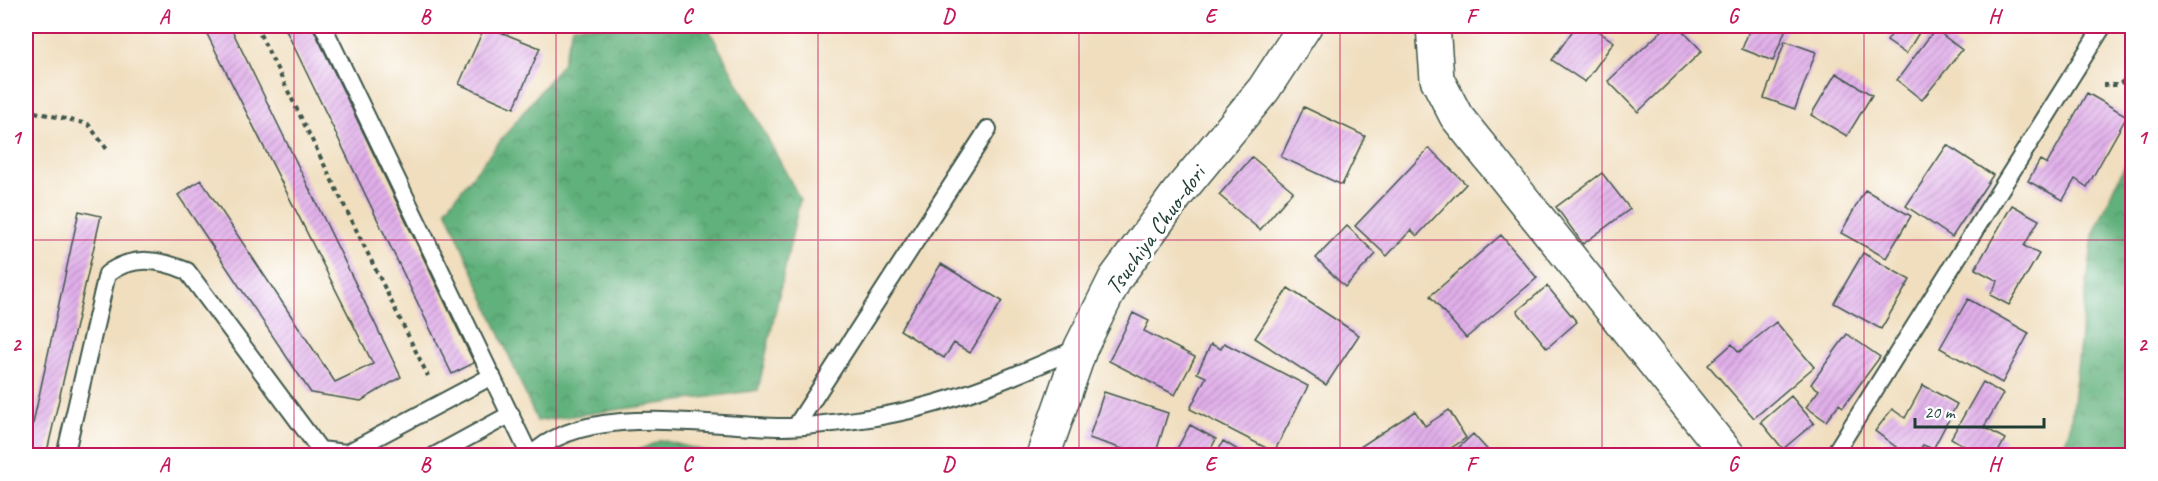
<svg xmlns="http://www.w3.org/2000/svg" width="2158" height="481" font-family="Caveat,sans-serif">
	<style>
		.forest { fill: url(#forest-crowns); stroke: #407758; stroke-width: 1.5 }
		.building { fill: url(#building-hatch) }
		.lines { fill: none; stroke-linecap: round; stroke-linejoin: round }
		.service-casing { stroke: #3e5549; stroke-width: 20 }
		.minor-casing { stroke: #3e5549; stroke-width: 36 }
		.primary-casing { stroke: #3e5549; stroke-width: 36 }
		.path { stroke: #3e5549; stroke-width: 4; stroke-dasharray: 4.5 4.5; stroke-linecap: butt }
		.service { stroke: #fff; stroke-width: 16 }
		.minor { stroke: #fff; stroke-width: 33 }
		.primary { stroke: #fff; stroke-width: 33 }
		.grid { fill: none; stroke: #c2185b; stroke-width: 1.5; stroke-opacity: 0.55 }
		.labels { text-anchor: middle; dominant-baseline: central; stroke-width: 6; stroke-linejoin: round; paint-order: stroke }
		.street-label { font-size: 24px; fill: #1f3d34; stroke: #fff }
		.neatline { fill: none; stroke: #c2185b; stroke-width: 2 }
		.grid-label { font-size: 20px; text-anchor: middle; font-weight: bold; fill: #c2185b }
	</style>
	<defs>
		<pattern id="forest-crowns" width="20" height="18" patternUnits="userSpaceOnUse" patternTransform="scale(1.5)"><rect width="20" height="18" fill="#61b17c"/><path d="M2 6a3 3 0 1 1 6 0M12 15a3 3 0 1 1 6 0" fill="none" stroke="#4f9166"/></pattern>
		<pattern id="building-hatch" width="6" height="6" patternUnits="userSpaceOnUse" patternTransform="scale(1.5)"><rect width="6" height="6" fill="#e1afea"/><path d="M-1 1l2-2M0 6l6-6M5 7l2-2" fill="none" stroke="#b690be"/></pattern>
	</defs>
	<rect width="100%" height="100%" fill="#fff"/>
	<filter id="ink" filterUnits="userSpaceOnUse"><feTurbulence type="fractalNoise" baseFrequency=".0167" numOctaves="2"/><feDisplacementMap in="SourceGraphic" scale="12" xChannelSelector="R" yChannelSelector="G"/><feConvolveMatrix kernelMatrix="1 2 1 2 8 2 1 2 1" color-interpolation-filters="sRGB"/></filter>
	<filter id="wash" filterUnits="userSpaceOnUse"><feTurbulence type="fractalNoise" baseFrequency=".008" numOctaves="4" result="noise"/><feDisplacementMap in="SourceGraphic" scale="24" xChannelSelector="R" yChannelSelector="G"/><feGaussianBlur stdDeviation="1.35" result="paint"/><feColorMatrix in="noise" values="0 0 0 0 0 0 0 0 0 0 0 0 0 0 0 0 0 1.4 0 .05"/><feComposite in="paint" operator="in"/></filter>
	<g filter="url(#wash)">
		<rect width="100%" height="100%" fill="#f0debe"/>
		<path class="forest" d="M 573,26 L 707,26 L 800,199 L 758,390 L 537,421 L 446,209 L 562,64 Z
			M 2132,149 L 2132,455 L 2061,455 L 2070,427 L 2093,235 Z
			M 661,440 L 720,455 L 628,455 Z"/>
		<g id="blocks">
			<path class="building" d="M 203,26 L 230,26 L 401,377 L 361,401 L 311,393 L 178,195 L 201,180 L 335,382 L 373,364 Z
				M 284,26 L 312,26 L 474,363 L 452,374 Z
				M 485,26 L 540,48 L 514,108 L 459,84 Z
				M 1576,26 L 1590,26 L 1614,42 L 1585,82 L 1552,60 Z
				M 1667,26 L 1678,26 L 1702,51 L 1638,112 L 1608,81 Z
				M 1751,26 L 1787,26 L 1773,61 L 1742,49 Z
				M 1897,26 L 1911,26 L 1920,31 L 1906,54 L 1887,41 Z
				M 1935,29 L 1962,50 L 1922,100 L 1897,80 Z
				M 1785,41 L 1816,52 L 1795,109 L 1764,98 Z
				M 1836,73 L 1872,95 L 1847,136 L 1811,115 Z
				M 2087,93 L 2127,116 L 2087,187 L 2075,179 L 2063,200 L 2028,181 L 2040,160 L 2047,164 Z
				M 1304,107 L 1365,136 L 1342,185 L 1281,157 Z
				M 1947,145 L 1993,175 L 1952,237 L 1906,206 Z
				M 1429,148 L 1466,184 L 1417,236 L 1411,230 L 1387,256 L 1355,226 Z
				M 1252,157 L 1293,191 L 1260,230 L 1219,195 Z
				M 1602,173 L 1630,209 L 1583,244 L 1556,207 Z
				M 1865,190 L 1911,216 L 1886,258 L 1841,233 Z
				M 2012,205 L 2039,220 L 2024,246 L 2039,254 L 2009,305 L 1990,295 L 1998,281 L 1975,269 Z
				M 79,211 L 101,216 L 46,456 L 26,456 Z
				M 1347,226 L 1376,254 L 1345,287 L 1316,258 Z
				M 1501,235 L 1537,278 L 1466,338 L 1430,296 Z
				M 1863,253 L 1910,280 L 1881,329 L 1834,303 Z
				M 941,264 L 1002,301 L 970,353 L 954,343 L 944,358 L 900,330 Z
				M 1547,286 L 1577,322 L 1547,348 L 1517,311 Z
				M 1288,288 L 1359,335 L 1326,385 L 1255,338 Z
				M 1968,299 L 2029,333 L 2002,383 L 1940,348 Z
				M 1133,313 L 1149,321 L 1144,331 L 1195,357 L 1175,395 L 1109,361 Z
				M 1776,322 L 1814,367 L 1754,418 L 1708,365 L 1732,344 L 1739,352 Z
				M 1847,334 L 1880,357 L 1843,407 L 1839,404 L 1826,421 L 1806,407 L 1819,390 L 1811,384 Z
				M 1224,343 L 1308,386 L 1274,452 L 1190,409 L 1206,377 L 1197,373 L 1211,344 L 1221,349 Z
				M 1983,382 L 2003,394 L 1984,427 L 2005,439 L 1996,456 L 1968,456 L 1971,450 L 1951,438 Z
				M 1923,385 L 1957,404 L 1933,449 L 1923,445 L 1915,456 L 1908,456 L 1875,431 L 1892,409 L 1905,418 Z
				M 1104,392 L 1168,413 L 1155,456 L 1144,456 L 1089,438 Z
				M 1791,396 L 1814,423 L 1783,449 L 1761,422 Z
				M 1449,410 L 1466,438 L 1439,456 L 1365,456 L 1360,447 L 1415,411 L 1425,426 Z
				M 1190,425 L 1216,439 L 1207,456 L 1173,456 Z
				M 1473,434 L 1493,456 L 1450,456 Z
				M 1223,441 L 1248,456 L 1215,456 Z"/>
		</g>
	</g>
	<g filter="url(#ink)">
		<use href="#blocks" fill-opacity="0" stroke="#3e5549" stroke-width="1.5"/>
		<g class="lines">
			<defs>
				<path id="service" d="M 323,26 L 530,456
					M 796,426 L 988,129
					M 65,456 L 107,274 C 133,255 159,259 187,271 L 320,450 L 347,453 L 492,376
					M 434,456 L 511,414
					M 531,456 C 584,401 712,427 782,427 C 810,427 841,422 869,418 C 943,407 1012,378 1080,347
					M 1833,456 L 2103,26"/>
				<path id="minor" d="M 1433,26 L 1437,79 L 1456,116 L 1729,456"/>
				<path id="primary" d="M 1043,456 L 1081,347 L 1115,279 L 1178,193 L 1264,89 L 1305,26"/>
			</defs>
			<use href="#service" class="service-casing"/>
			<use href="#minor" class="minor-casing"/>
			<use href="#primary" class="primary-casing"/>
			<path class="path" d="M 256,26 L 428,376
				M 2103,85 L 2119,85 L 2132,72
				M 26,110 L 88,124 L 109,152"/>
			<use href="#service" class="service"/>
			<use href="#minor" class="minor"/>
			<use href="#primary" class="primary"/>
		</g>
	</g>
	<path class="grid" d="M 294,26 L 294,456M 556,26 L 556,456M 818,26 L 818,456M 1079,26 L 1079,456M 1340,26 L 1340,456M 1602,26 L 1602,456M 1864,26 L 1864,456M 26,240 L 2132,240"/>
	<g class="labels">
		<g class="street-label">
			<text transform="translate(1155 230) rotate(-54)">Tsuchiya Chuo-dori</text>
		</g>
	</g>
	<rect width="2158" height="481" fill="none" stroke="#fff" stroke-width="66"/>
	<path d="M1915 418v9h129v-9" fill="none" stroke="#1f3d34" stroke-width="3"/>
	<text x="1924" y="418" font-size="18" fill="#1f3d34" stroke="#ffffff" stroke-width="4.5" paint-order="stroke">20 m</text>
	<rect x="33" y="33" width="2092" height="415" class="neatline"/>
	<g class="grid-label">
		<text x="164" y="23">A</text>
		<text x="425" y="23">B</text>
		<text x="687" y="23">C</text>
		<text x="948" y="23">D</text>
		<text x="1210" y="23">E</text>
		<text x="1471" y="23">F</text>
		<text x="1733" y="23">G</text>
		<text x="1994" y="23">H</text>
		<text x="16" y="144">1</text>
		<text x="2142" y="144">1</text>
		<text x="16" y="351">2</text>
		<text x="2142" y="351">2</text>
		<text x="164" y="471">A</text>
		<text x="425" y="471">B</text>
		<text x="687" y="471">C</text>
		<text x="948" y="471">D</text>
		<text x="1210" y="471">E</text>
		<text x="1471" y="471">F</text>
		<text x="1733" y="471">G</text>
		<text x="1994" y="471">H</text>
	</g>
</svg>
